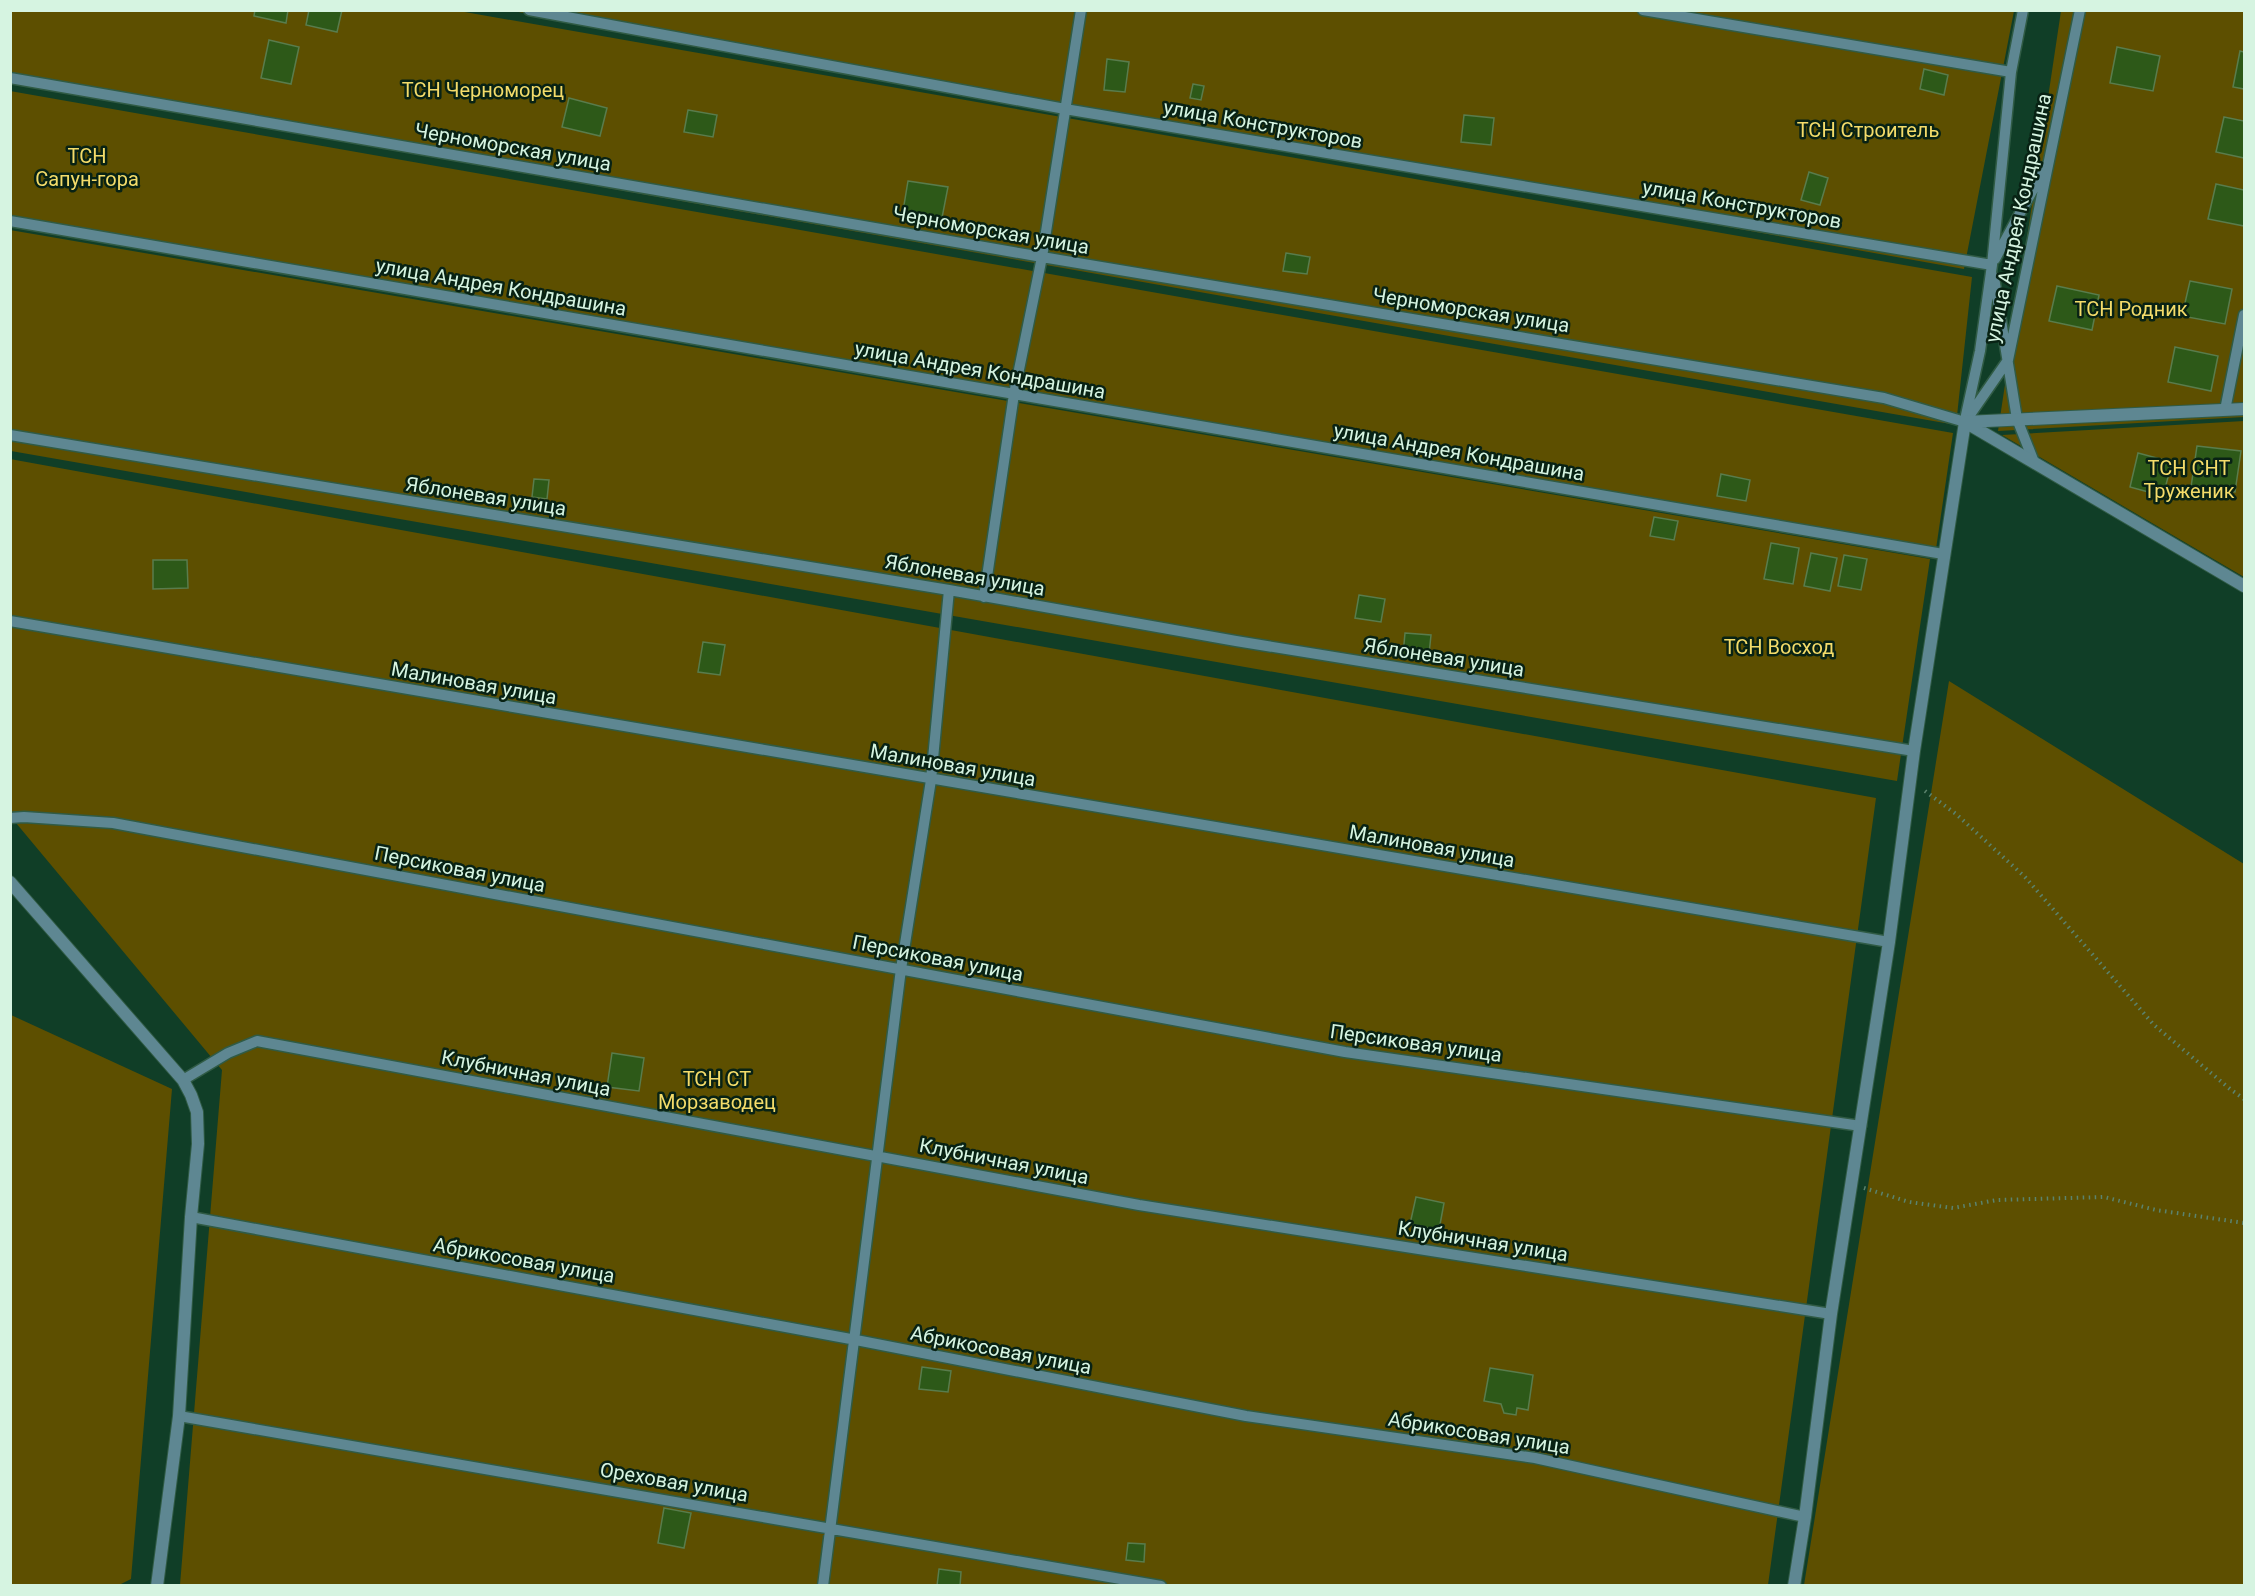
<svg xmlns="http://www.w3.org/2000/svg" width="2255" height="1596" font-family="Roboto,sans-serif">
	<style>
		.green { fill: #5d4f00 }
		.building { fill: #2d5918; stroke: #597c4c; stroke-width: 1.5 }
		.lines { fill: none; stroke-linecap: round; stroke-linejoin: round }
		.service-casing { stroke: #305b45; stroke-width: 13 }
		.minor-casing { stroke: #305b45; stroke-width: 14 }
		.tertiary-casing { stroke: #305b45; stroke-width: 14 }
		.path { stroke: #5b836d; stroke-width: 4; stroke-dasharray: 1.5 4.5; stroke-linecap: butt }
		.service { stroke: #5e8792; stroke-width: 10 }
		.minor { stroke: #5e8792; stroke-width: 12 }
		.tertiary { stroke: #5e8792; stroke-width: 12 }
		.labels { text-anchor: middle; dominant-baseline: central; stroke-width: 5; stroke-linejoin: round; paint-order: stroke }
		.park-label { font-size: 20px; fill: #f4dc6a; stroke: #082214 }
		.street-label { font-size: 20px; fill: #d6f4e1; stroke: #082214 }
	</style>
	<rect width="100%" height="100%" fill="#103e27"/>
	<path class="green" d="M 10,11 L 459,11 L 1972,277 L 1956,425 L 11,83 Z
		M 513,11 L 2014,11 L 1964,269 Z
		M 2061,11 L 2244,11 L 2244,417 L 1998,431 Z
		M 10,91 L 1953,433 L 1936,549 L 11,217 Z
		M 10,230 L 1930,559 L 1897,781 L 11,451 Z
		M 2244,421 L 2244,577 L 2002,435 Z
		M 10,459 L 1876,798 L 1768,1585 L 180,1585 L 222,1070 L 11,817 Z
		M 1949,681 L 2244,864 L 2244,1585 L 1804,1585 Z
		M 11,1015 L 172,1089 L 131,1579 L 119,1585 L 11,1585 Z"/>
	<path class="building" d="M 255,10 L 288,10 L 286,23 L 254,16 Z
		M 309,10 L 342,10 L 337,32 L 306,25 Z
		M 269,40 L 299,47 L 291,84 L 261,78 Z
		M 2117,47 L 2160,56 L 2153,91 L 2110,83 Z
		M 2240,51 L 2244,52 L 2244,89 L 2233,87 Z
		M 1107,59 L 1129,62 L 1125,92 L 1104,90 Z
		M 1924,69 L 1948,75 L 1944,95 L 1920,89 Z
		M 1193,84 L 1204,86 L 1201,100 L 1190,98 Z
		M 569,98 L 607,108 L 600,136 L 562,127 Z
		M 688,110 L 717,115 L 713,137 L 684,132 Z
		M 1464,115 L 1494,118 L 1491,145 L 1461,142 Z
		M 2224,117 L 2244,121 L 2244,158 L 2216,152 Z
		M 1809,172 L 1828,178 L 1820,205 L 1801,200 Z
		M 908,181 L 948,187 L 941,223 L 902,217 Z
		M 2216,184 L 2244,190 L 2244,226 L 2208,219 Z
		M 1286,253 L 1310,257 L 1307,274 L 1283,271 Z
		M 2190,281 L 2232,289 L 2225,324 L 2182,316 Z
		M 2057,286 L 2099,295 L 2092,330 L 2049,321 Z
		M 2175,347 L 2218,356 L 2211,391 L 2168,382 Z
		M 2197,446 L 2241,451 L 2235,492 L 2191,487 Z
		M 2138,453 L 2172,462 L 2163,496 L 2130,487 Z
		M 1721,474 L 1750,480 L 1746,501 L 1717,496 Z
		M 534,479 L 549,480 L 547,499 L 532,497 Z
		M 1654,517 L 1678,521 L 1674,540 L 1650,536 Z
		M 1771,543 L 1799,548 L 1793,584 L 1764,579 Z
		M 1811,553 L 1837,558 L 1830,591 L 1804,586 Z
		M 1844,555 L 1867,559 L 1861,590 L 1838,586 Z
		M 153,560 L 187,560 L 188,588 L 153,589 Z
		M 1359,595 L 1385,599 L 1381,622 L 1355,618 Z
		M 1405,633 L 1431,635 L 1429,654 L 1415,652 L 1415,656 L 1403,655 Z
		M 703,642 L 725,645 L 720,675 L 698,672 Z
		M 612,1053 L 644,1058 L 639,1091 L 607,1087 Z
		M 1416,1197 L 1444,1203 L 1439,1230 L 1410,1224 Z
		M 922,1367 L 951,1371 L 948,1392 L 919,1389 Z
		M 1490,1368 L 1533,1375 L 1528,1410 L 1517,1408 L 1516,1415 L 1504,1413 L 1501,1404 L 1484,1401 Z
		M 664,1508 L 691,1513 L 684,1548 L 658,1543 Z
		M 1128,1543 L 1145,1544 L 1144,1562 L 1126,1560 Z
		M 939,1569 L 961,1572 L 960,1586 L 937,1586 Z"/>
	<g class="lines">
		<defs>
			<path id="service" d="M 529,10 L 1065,109 L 1992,265
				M 1643,10 L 2011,72
				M 10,78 L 1042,257 L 1884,398 L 1965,422
				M 10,221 L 1943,554
				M 1995,259 L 2042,173
				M 1994,277 L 2017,419 L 2034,462
				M 2225,410 L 2244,315
				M 1966,415 L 1980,351 L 1992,265 L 2011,72 L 2023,10
				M 1965,422 L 2008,360 L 2080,10
				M 10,435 L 949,590 L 1236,641 L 1914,751
				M 984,597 L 1014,394 L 1042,257 L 1081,10
				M 10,621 L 1889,942
				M 10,818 L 24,817 L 113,823 L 1345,1052 L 1861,1126
				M 183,1080 L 228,1053 L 257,1041 L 1139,1205 L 1831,1314
				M 191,1217 L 856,1340 L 1246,1416 L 1535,1458 L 1805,1517
				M 179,1416 L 1161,1586
				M 823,1586 L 901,969 L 931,780 L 949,590"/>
			<path id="minor" d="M 1965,422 L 2244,586
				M 1965,422 L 2244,409
				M 1794,1586 L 1805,1517 L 1831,1314 L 1889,942 L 1914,751 L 1965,422"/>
			<path id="tertiary" d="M 10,882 L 183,1080 L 191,1095 L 197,1112 L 198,1144 L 191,1217 L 179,1416 L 157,1586"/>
		</defs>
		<use href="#service" class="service-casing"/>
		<use href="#minor" class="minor-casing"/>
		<use href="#tertiary" class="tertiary-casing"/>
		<path class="path" d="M 1925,791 L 1956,814 L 2025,877 L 2154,1025 L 2230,1089 L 2244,1099
			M 1864,1188 L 1909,1202 L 1953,1208 L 1997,1200 L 2104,1197 L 2156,1210 L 2244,1223"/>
		<use href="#service" class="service"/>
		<use href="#minor" class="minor"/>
		<use href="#tertiary" class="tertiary"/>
	</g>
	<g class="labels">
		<g class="park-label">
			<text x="483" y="90">ТСН Черноморец</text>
			<text x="1868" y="130">ТСН Строитель</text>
			<text x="87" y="156">ТСН<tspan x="87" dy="23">Сапун-гора</tspan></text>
			<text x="2131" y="309">ТСН Родник</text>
			<text x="2189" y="468">ТСН СНТ<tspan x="2189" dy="23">Труженик</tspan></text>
			<text x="1779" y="647">ТСН Восход</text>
			<text x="717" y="1079">ТСН СТ<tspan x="717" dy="23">Морзаводец</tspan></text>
		</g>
		<g class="street-label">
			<text transform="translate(1263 124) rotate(10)">улица Конструкторов</text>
			<text transform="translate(513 147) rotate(10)">Черноморская улица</text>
			<text transform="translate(1742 204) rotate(10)">улица Конструкторов</text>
			<text transform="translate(2018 218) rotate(-78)">улица Андрея Кондрашина</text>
			<text transform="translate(991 230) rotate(10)">Черноморская улица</text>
			<text transform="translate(501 287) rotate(10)">улица Андрея Кондрашина</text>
			<text transform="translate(1471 310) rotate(9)">Черноморская улица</text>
			<text transform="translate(980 370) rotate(10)">улица Андрея Кондрашина</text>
			<text transform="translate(1459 452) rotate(10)">улица Андрея Кондрашина</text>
			<text transform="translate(486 496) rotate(9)">Яблоневая улица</text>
			<text transform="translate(965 575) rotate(10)">Яблоневая улица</text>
			<text transform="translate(1444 657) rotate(9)">Яблоневая улица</text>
			<text transform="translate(474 683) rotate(10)">Малиновая улица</text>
			<text transform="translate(953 765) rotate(10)">Малиновая улица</text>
			<text transform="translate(1432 846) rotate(10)">Малиновая улица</text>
			<text transform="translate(460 869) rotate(11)">Персиковая улица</text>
			<text transform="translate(938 958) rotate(11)">Персиковая улица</text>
			<text transform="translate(1416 1043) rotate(8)">Персиковая улица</text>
			<text transform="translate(526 1073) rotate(11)">Клубничная улица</text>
			<text transform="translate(1004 1161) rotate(11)">Клубничная улица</text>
			<text transform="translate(1483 1241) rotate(9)">Клубничная улица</text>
			<text transform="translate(524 1260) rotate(10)">Абрикосовая улица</text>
			<text transform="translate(1001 1350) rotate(11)">Абрикосовая улица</text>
			<text transform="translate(1479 1433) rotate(9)">Абрикосовая улица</text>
			<text transform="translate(674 1482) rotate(10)">Ореховая улица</text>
		</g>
	</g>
	<rect width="2255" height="1596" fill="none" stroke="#d6f4e1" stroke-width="24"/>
</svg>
